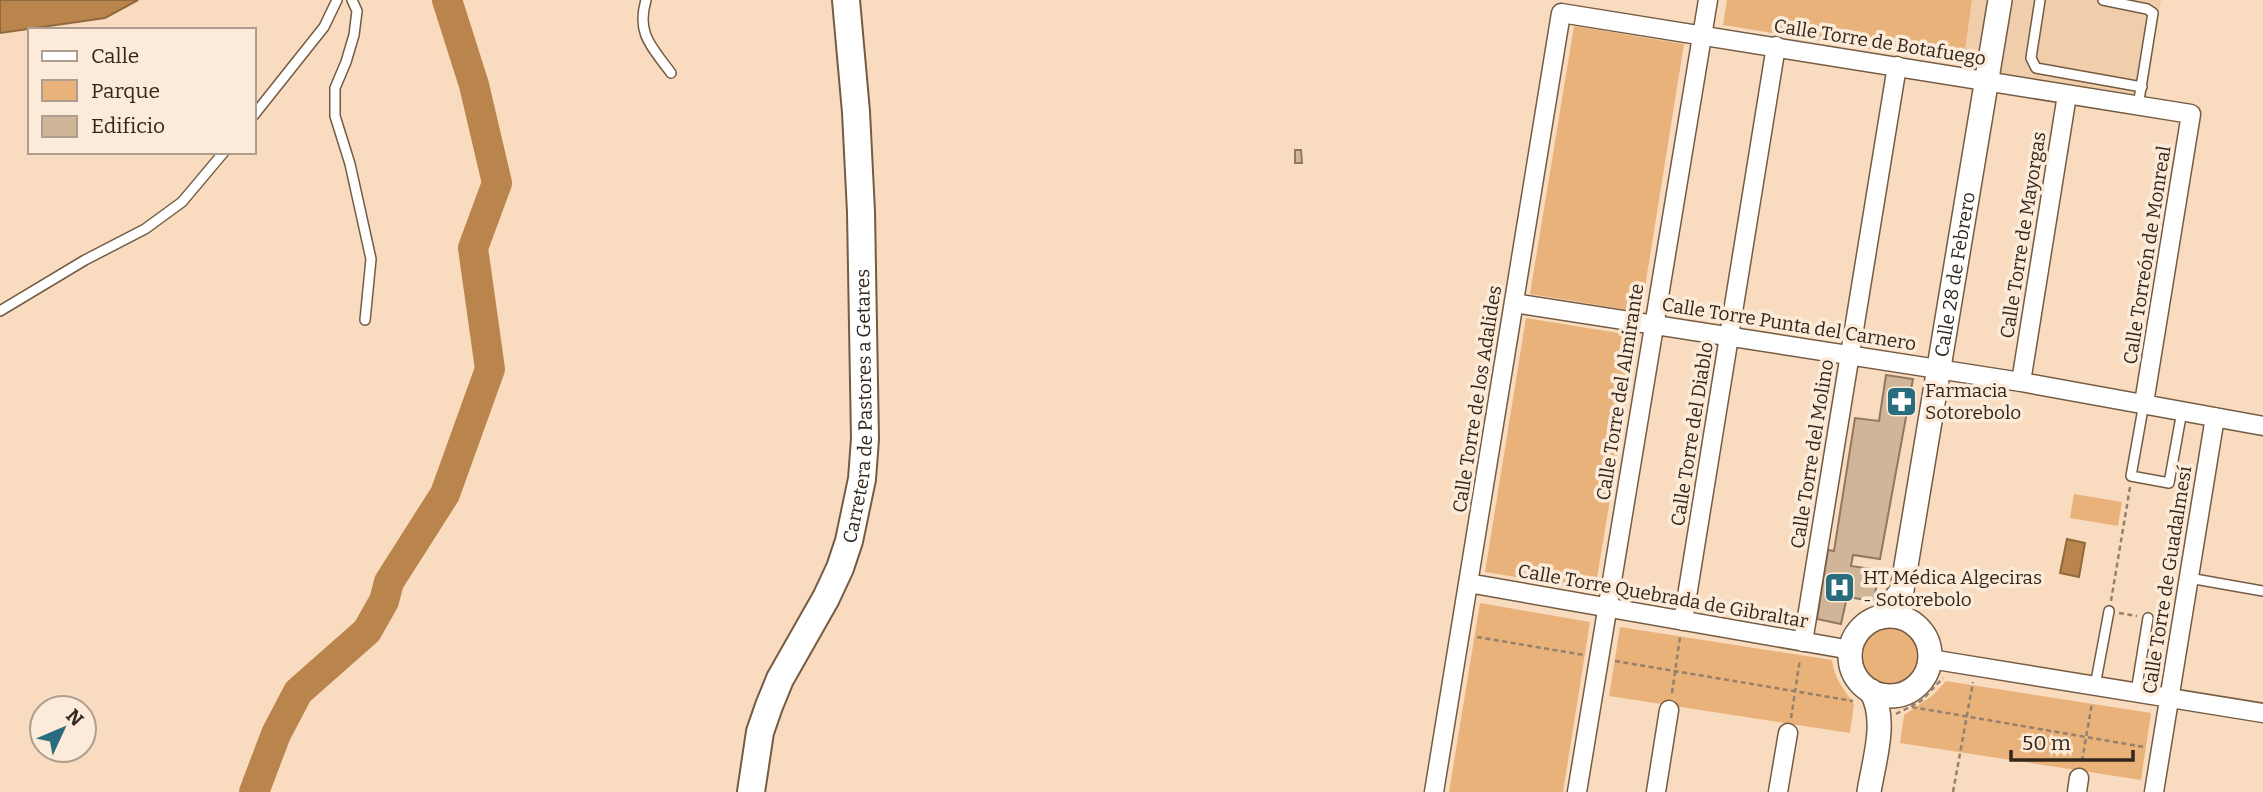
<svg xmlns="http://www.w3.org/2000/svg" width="2263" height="792" font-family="Bitter,serif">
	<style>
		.built { fill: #f0cdab }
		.green { fill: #e8b27a }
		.water { fill: #ba854c; stroke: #91693e; stroke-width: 2 }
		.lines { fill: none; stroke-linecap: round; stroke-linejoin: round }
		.river { stroke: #ba854c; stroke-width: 30 }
		.building { fill: #d1b599; stroke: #92785e; stroke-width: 2 }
		.service-casing { stroke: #745b42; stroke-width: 12 }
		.minor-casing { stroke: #745b42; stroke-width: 21 }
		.tertiary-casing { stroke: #745b42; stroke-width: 26 }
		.secondary-casing { stroke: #745b42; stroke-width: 30 }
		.path { stroke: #94806c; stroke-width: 2.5; stroke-dasharray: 5 3.5; stroke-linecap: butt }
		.service { stroke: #fff; stroke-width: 9 }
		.minor { stroke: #fff; stroke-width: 18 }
		.tertiary { stroke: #fff; stroke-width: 23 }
		.secondary { stroke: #fff; stroke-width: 26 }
		.labels { text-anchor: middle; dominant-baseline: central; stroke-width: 7; stroke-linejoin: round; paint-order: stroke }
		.street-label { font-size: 19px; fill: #32271c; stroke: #fdebda }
		.poi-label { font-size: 19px; fill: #32271c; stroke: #fdebda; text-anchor: start }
	</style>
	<rect width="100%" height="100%" fill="#f9dcbf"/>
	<path class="built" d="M 1972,0 L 2161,0 L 2145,107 L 1961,76 Z"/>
	<path class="green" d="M 1727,0 L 1972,0 L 1963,64 L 1723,25 Z
		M 1574,26 L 1684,44 L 1641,312 L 1530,294 Z
		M 1526,318 L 1637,336 L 1595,590 L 1485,572 Z
		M 2074,494 L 2122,502 L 2118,526 L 2070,518 Z
		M 1480,603 L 1590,622 L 1563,792 L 1449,792 Z
		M1858 654a31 31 0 1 1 62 0a31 31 0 1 1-62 0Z
		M 1620,627 L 1832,660 C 1834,678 1844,690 1854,704 L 1850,733 L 1609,696 Z
		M 1946,681 L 2151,713 L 2141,780 L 1900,743 L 1904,715 L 1932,696 Z"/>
	<path class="water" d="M 0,0 L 138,0 L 105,18 L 0,33 Z
		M 2067,539 L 2085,543 L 2079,577 L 2060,573 Z"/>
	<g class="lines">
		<path class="river" d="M 254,792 L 276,734 L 298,692 L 367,631 L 384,601 L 389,582 L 445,494 L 490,369 L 473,248 L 497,183 L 474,85 L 447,0"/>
	</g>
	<path class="building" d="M 1295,150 L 1301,150 L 1302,163 L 1295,163 Z
		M 1886,375 L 1913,379 L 1880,559 L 1853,555 L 1851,566 L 1879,570 L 1874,601 L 1847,597 L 1841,624 L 1817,619 L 1828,550 L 1834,551 L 1855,418 L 1879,421 Z"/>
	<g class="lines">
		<defs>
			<path id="service" d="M 352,0 L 357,11 L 354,35 L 346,62 L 335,88 L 335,116 L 350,164 L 371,259 L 365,320
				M 646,0 C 636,34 652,47 671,73
				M 2040,0 L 2031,58 L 2036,68 L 2142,87
				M 2103,0 L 2147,9 L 2153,13 L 2138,106
				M 254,115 L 324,27 L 337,0
				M 0,311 L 85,260 L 145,229 L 182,202 L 224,152
				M 2144,403 L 2131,476 L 2169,483 L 2182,411
				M 2189,578 L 2263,591
				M 2095,686 L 2109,611
				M 2136,692 L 2148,618"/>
			<path id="minor" d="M 1514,303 L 2021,382 L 2263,426
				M 2021,382 L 2067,95
				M 1468,583 L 1851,650
				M 1683,621 L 1776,46
				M 1803,642 L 1897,66
				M 1930,659 L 2263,713
				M 1434,792 L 1561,13 L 2191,114 L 2144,403
				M 1577,792 L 1708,0
				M 1656,792 L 1669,710
				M 1778,792 L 1788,733
				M 2077,792 L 2079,778
				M 2154,792 L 2215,417"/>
			<g id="tertiary">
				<circle cx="1890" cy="656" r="40"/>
				<path id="s1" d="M 1881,617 L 1902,590 L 2000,0"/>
				<path d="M 1869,792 C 1874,760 1888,720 1871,691"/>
			</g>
			<g id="secondary">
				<path id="s2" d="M 751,792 L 760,732 L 769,706 L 780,679 L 826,598 L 840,568 L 849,541 L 862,479 L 865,439 L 861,212 L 856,112 L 846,0"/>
			</g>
		</defs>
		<use href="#service" class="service-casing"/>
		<use href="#minor" class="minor-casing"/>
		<use href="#tertiary" class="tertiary-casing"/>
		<use href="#secondary" class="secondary-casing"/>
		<path class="path" d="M 2111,601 L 2130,487
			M 2119,613 L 2137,616
			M 1845,631 L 1862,613
			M 1477,637 L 1584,655
			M 1615,661 L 1853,701
			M 1840,664 L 1844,675 L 1851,685
			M 1672,693 L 1680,637
			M 1912,707 L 2144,747
			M 1896,714 L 1921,701 L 1943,678
			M 1791,718 L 1800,659
			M 2082,761 L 2092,703
			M 1953,792 L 1973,682"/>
		<use href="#service" class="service"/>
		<use href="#minor" class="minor"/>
		<use href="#tertiary" class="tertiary"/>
		<use href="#secondary" class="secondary"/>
	</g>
	<defs>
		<symbol id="pharmacy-square" viewBox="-11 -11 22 22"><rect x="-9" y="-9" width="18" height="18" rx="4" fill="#286c7d" stroke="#fdebda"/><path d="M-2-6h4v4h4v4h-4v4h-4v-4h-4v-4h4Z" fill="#fff"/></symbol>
		<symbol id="hospital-square" viewBox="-11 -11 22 22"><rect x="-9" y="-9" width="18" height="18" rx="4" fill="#286c7d" stroke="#fdebda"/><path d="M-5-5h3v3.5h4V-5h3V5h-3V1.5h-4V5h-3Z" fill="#fff"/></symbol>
	</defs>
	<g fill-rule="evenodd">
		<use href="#pharmacy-square" x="1884" y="384" width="35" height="35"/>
		<use href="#hospital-square" x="1822" y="570" width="35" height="35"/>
	</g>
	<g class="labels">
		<g class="street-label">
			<text transform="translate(1880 42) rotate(9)">Calle Torre de Botafuego</text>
			<text transform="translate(2023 235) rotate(-81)">Calle Torre de Mayorgas</text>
			<text transform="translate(2147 255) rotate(-81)">Calle Torreón de Monreal</text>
			<text stroke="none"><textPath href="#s1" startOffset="354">Calle 28 de Febrero</textPath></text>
			<text transform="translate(1789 324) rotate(9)">Calle Torre Punta del Carnero</text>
			<text transform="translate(1620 392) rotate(-81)">Calle Torre del Almirante</text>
			<text transform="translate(1477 399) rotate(-81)">Calle Torre de los Adalides</text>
			<text stroke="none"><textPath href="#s2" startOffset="408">Carretera de Pastores a Getares</textPath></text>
			<text transform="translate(1692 434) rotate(-81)">Calle Torre del Diablo</text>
			<text transform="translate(1812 454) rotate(-81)">Calle Torre del Molino</text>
			<text transform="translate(2167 580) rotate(-81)">Calle Torre de Guadalmesí</text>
			<text transform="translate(1663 596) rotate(10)">Calle Torre Quebrada de Gibraltar</text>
		</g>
		<g class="poi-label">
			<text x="1925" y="390">Farmacia<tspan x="1925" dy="22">Sotorebolo</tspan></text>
			<text x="1863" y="577">HT Médica Algeciras<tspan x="1863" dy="22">- Sotorebolo</tspan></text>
		</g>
	</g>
	<rect x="28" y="28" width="228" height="126" fill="#fdebda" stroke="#ac9d8e" stroke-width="2"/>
	<rect x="42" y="51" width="35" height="10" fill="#ffffff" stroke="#ac9d8e" stroke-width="2"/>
	<text x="91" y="63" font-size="21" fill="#32271c">Calle</text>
	<rect x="42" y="80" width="35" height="21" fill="#e8b27a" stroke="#ac9d8e" stroke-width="2"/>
	<text x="91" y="98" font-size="21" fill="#32271c">Parque</text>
	<rect x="42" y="116" width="35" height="21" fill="#d1b599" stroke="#ac9d8e" stroke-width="2"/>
	<text x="91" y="133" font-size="21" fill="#32271c">Edificio</text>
	<g transform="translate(63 729) rotate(46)"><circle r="33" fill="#fdebda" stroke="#ac9d8e" stroke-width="2"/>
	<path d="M0-5L12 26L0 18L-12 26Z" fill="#286c7d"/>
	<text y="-10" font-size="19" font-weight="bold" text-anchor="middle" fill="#32271c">N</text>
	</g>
	<path d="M2011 750v10h122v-10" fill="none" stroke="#32271c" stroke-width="3.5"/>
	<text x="2022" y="750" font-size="21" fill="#32271c" stroke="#fdebda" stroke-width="5" paint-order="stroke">50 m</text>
</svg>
